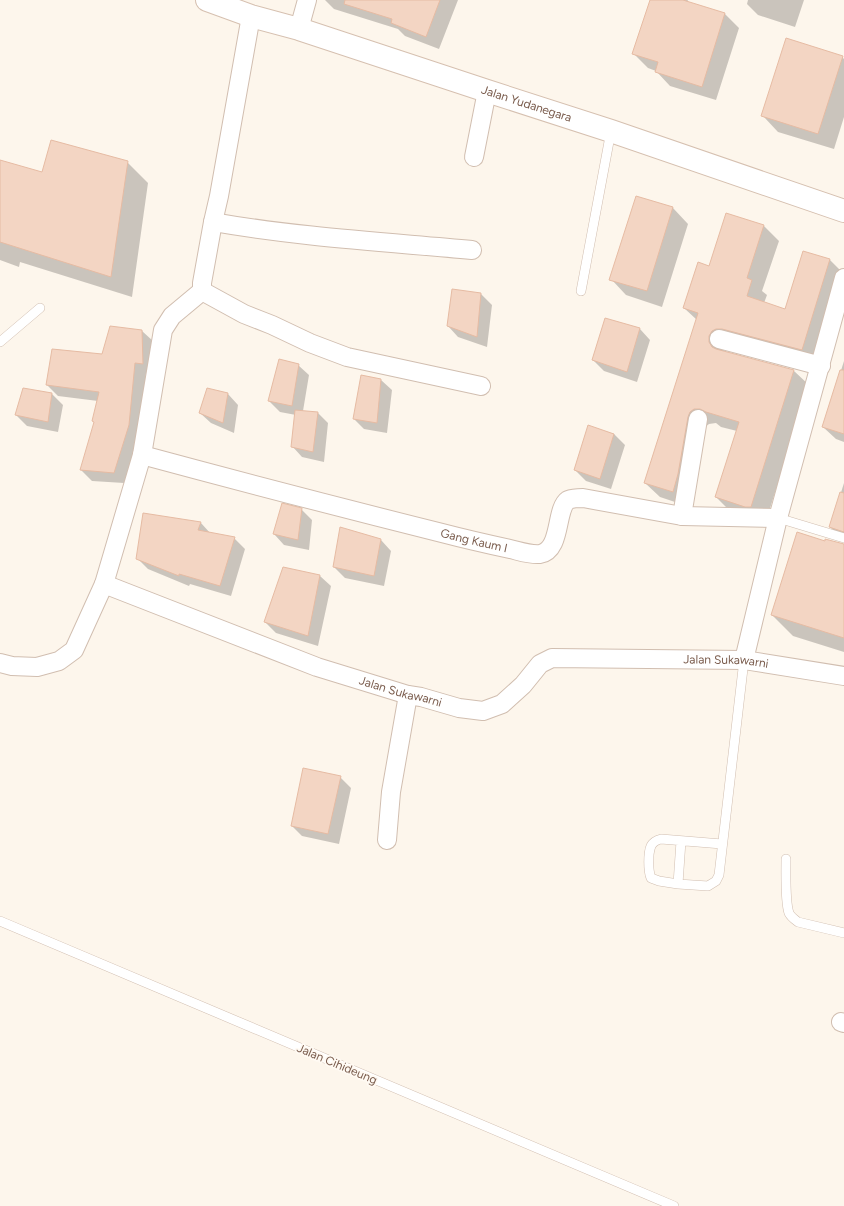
<svg xmlns="http://www.w3.org/2000/svg" width="844" height="1206" font-family="Figtree,sans-serif">
	<style>
		.shadow { fill: #0003 }
		.building { fill: #f3d5c3; stroke: #e6bba3 }
		.lines { fill: none; stroke-linecap: round; stroke-linejoin: round }
		.lane-casing { stroke: #d1beb0; stroke-width: 10 }
		.street-casing { stroke: #d1beb0; stroke-width: 20 }
		.secondary-casing { stroke: #d6c0b0; stroke-width: 24 }
		.lane { stroke: #fff; stroke-width: 9 }
		.street { stroke: #fff; stroke-width: 18 }
		.secondary { stroke: #fff; stroke-width: 22 }
		.labels { text-anchor: middle; dominant-baseline: central; stroke-width: 3.5; stroke-linejoin: round; paint-order: stroke }
		.street-label { font-size: 12px; fill: #7a5c4d; stroke: #fffaf3 }
	</style>
	<rect width="100%" height="100%" fill="#fdf6ec"/>
	<path class="shadow" d="M 325,0 L 458,0 L 439,49 L 405,36 L 398,29 L 334,9 Z
		M 651,0 L 688,0 L 687,2 L 725,14 L 739,28 L 716,100 L 670,86 L 656,71 L 648,68 L 634,54 Z
		M 748,0 L 804,0 L 795,27 L 758,15 L 747,4 Z
		M 842,57 L 844,59 L 844,117 L 834,149 L 778,132 L 763,116 Z
		M 0,161 L 42,174 L 127,162 L 148,183 L 132,297 L 20,262 L 19,267 L 0,260 Z
		M 637,197 L 673,208 L 688,224 L 662,307 L 626,295 L 611,279 Z
		M 727,215 L 764,226 L 779,241 L 762,291 L 767,295 L 764,303 L 785,310 L 804,252 L 830,260 L 844,274 L 816,364 L 726,346 L 723,352 L 794,371 L 809,385 L 766,521 L 731,512 L 716,497 L 737,431 L 721,427 L 716,423 L 709,424 L 705,427 L 687,506 L 660,497 L 645,483 L 697,320 L 684,308 L 710,267 Z
		M 481,294 L 492,305 L 487,347 L 458,337 L 448,326 Z
		M 606,319 L 640,329 L 650,340 L 637,382 L 604,371 L 593,360 Z
		M 142,331 L 153,341 L 153,374 L 146,373 L 139,436 L 124,483 L 92,481 L 81,470 L 95,422 L 98,401 L 58,396 L 47,385 L 103,355 Z
		M 844,361 L 844,442 L 836,439 L 823,427 Z
		M 298,365 L 309,375 L 303,411 L 318,413 L 328,423 L 324,462 L 302,457 L 292,446 L 296,415 L 280,412 L 269,401 Z
		M 381,380 L 392,390 L 387,433 L 364,429 L 354,419 Z
		M 24,389 L 52,394 L 63,405 L 58,432 L 27,426 L 16,415 Z
		M 228,394 L 238,405 L 234,433 L 211,423 L 200,413 Z
		M 589,427 L 614,434 L 625,445 L 611,489 L 586,481 L 575,470 Z
		M 844,483 L 844,541 L 830,527 Z
		M 301,509 L 312,520 L 309,550 L 284,545 L 274,534 Z
		M 144,514 L 201,523 L 211,534 L 234,538 L 245,549 L 231,596 L 190,584 L 189,586 L 148,569 L 137,558 Z
		M 381,540 L 391,551 L 384,586 L 345,578 L 334,567 Z
		M 825,542 L 844,544 L 844,652 L 793,636 L 772,615 Z
		M 284,568 L 320,576 L 331,586 L 318,646 L 276,633 L 265,622 Z
		M 340,777 L 351,788 L 339,844 L 302,836 L 292,826 Z"/>
	<path class="building" d="M 345,0 L 440,0 L 426,37 L 391,23 L 392,19 L 344,4 Z
		M 650,0 L 683,0 L 725,13 L 702,87 L 655,72 L 658,62 L 632,54 Z
		M 786,38 L 843,56 L 818,134 L 761,116 Z
		M 51,140 L 128,161 L 111,277 L 0,242 L 0,160 L 42,172 Z
		M 636,196 L 673,207 L 647,291 L 609,280 Z
		M 726,213 L 764,225 L 747,278 L 752,280 L 747,296 L 785,309 L 803,251 L 830,259 L 802,350 L 722,329 L 716,329 L 712,331 L 709,336 L 709,342 L 712,347 L 716,349 L 794,370 L 751,507 L 745,507 L 715,497 L 739,422 L 706,412 L 700,409 L 694,409 L 690,412 L 688,417 L 678,474 L 673,492 L 644,483 L 698,313 L 683,308 L 698,262 L 709,266 Z
		M 452,289 L 481,293 L 477,337 L 447,326 Z
		M 605,318 L 640,328 L 627,372 L 592,360 Z
		M 110,326 L 142,330 L 143,364 L 135,363 L 129,425 L 114,473 L 80,470 L 94,422 L 92,421 L 99,392 L 46,385 L 52,349 L 102,354 Z
		M 279,359 L 299,364 L 292,406 L 268,401 Z
		M 840,370 L 844,370 L 844,434 L 822,427 Z
		M 361,375 L 381,379 L 377,423 L 353,419 Z
		M 23,388 L 52,393 L 48,422 L 15,415 Z
		M 207,388 L 228,393 L 223,423 L 199,413 Z
		M 295,410 L 318,412 L 313,452 L 291,447 Z
		M 588,425 L 614,434 L 600,479 L 574,470 Z
		M 840,492 L 844,493 L 844,532 L 829,527 Z
		M 282,503 L 302,508 L 298,540 L 273,534 Z
		M 143,513 L 201,522 L 198,530 L 235,537 L 220,586 L 179,574 L 179,576 L 136,559 Z
		M 340,527 L 381,539 L 374,576 L 333,567 Z
		M 797,532 L 825,541 L 825,539 L 844,544 L 844,638 L 771,615 Z
		M 283,567 L 320,575 L 308,636 L 264,622 Z
		M 303,768 L 341,776 L 328,834 L 291,826 Z"/>
	<g class="lines">
		<defs>
			<path id="lane" d="M 581,291 L 611,131
				M 0,342 L 40,308
				M 778,518 L 844,538
				M 722,844 L 661,839 C 657,840 653,842 651,846 C 648,853 648,871 651,878 L 659,881 L 678,884 L 708,886 L 716,881 L 719,875 L 744,660
				M 786,859 C 786,872 785,902 789,913 C 791,917 794,919 798,922 L 844,933
				M 678,884 L 681,841
				M 0,921 L 674,1206"/>
			<g id="street">
				<path d="M 299,29 L 307,0"/>
				<path d="M 474,157 L 487,91"/>
				<path d="M 213,222 C 298,237 386,242 472,250"/>
				<path d="M 202,291 L 244,314 L 272,325 L 310,343 L 347,357 L 481,386"/>
				<path d="M 719,339 L 821,366"/>
				<path id="s1" d="M 142,455 C 242,482 342,508 442,533 C 465,539 487,544 510,549 C 519,551 530,555 540,554 C 562,550 555,509 568,500 C 573,498 578,498 583,498 L 682,516 L 778,518"/>
				<path d="M 682,516 L 698,419"/>
				<path d="M 104,584 L 142,455 L 163,330 L 172,316 L 202,291 L 202,283 L 213,222 L 219,196 L 251,16"/>
				<path d="M 744,660 L 778,518 L 844,278"/>
				<path id="s2" d="M 0,663 L 12,666 L 37,667 L 59,661 L 74,650 L 104,584 L 317,667 L 408,695 L 421,697 L 459,708 L 483,711 L 502,704 L 523,685 L 540,664 L 552,658 L 744,660 L 844,676"/>
				<path d="M 387,840 L 391,792 L 408,695"/>
				<path d="M 841,1022 L 844,1023"/>
			</g>
			<g id="secondary">
				<path id="s3" d="M 207,0 L 251,16 L 299,29 L 487,91 L 611,131 L 844,211"/>
			</g>
		</defs>
		<use href="#lane" class="lane-casing"/>
		<use href="#street" class="street-casing"/>
		<use href="#secondary" class="secondary-casing"/>
		<use href="#lane" class="lane"/>
		<use href="#street" class="street"/>
		<use href="#secondary" class="secondary"/>
	</g>
	<g class="labels">
		<g class="street-label">
			<text stroke="none"><textPath href="#s3" startOffset="336">Jalan Yudanegara</textPath></text>
			<text stroke="none"><textPath href="#s1" startOffset="343">Gang Kaum I</textPath></text>
			<text stroke="none"><textPath href="#s2" startOffset="815">Jalan Sukawarni</textPath></text>
			<text stroke="none"><textPath href="#s2" startOffset="467">Jalan Sukawarni</textPath></text>
			<text transform="translate(337 1064) rotate(23)">Jalan Cihideung</text>
		</g>
	</g>
</svg>
